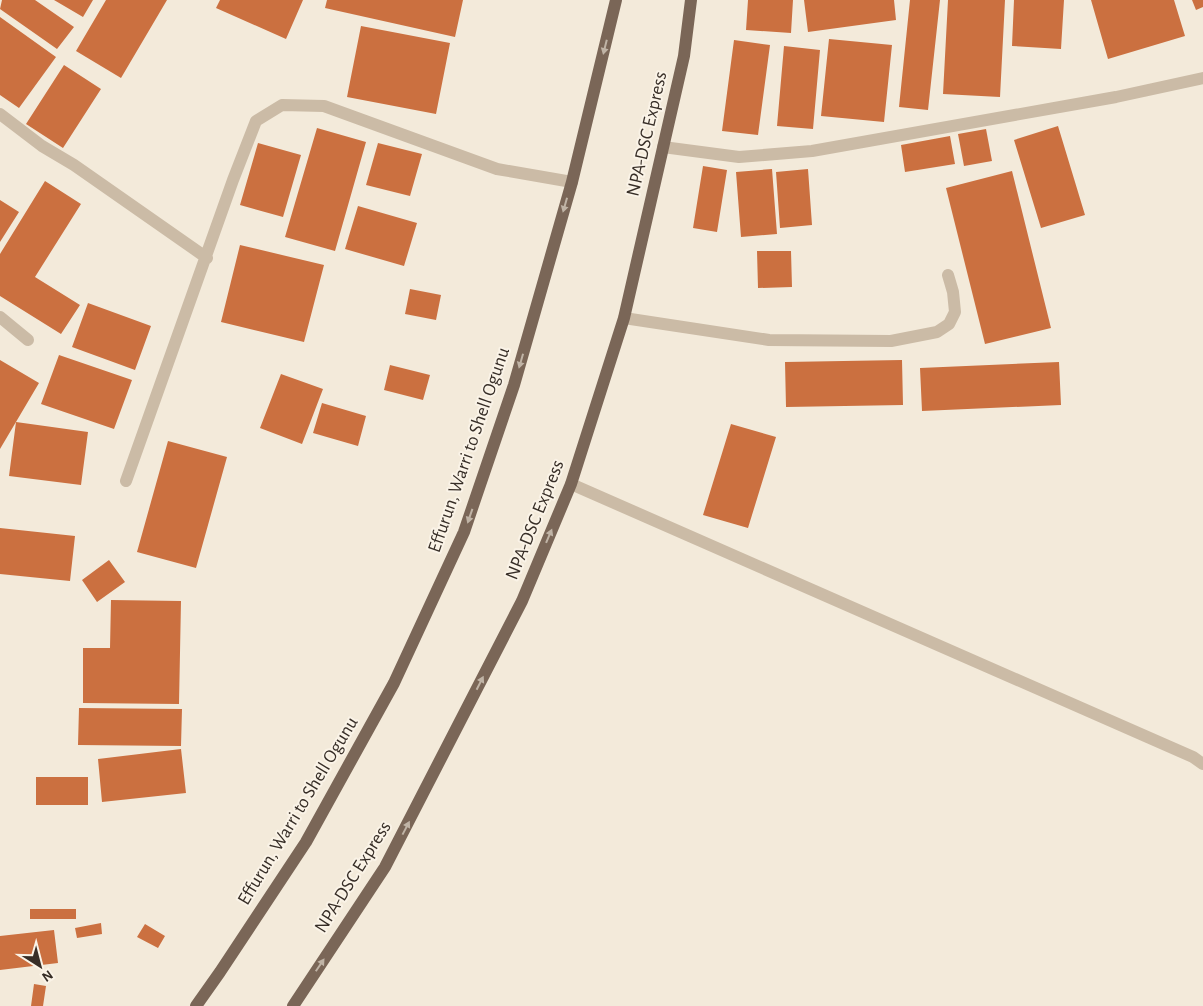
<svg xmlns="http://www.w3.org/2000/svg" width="1203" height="1006" font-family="'Alegreya Sans',sans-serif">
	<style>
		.building { fill: #cb7040 }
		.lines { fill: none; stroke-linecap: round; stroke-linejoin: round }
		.minor { stroke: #cbbba6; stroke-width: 12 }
		.major { stroke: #7a6657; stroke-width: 12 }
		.oneway { fill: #c0b4a6 }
		.labels { text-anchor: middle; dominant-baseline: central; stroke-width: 4; stroke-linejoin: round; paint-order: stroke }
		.street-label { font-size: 19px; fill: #372e27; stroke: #faf3e7 }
	</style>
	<rect width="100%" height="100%" fill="#f3eada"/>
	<path class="building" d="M 2,0 L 35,0 L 74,27 L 57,49 L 0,9 Z
		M 54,0 L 93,0 L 83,17 Z
		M 106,0 L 167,0 L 121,78 L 76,51 Z
		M 220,0 L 303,0 L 286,39 L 216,8 Z
		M 327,0 L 463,0 L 455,37 L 325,8 Z
		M 748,0 L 793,0 L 791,33 L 746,30 Z
		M 804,0 L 894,0 L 896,20 L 808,32 Z
		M 910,0 L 940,0 L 928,110 L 899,107 Z
		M 948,0 L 1005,0 L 1000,97 L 943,94 Z
		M 1014,0 L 1064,0 L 1061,49 L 1012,46 Z
		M 1091,0 L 1174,0 L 1185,36 L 1108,59 Z
		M 1192,0 L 1203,0 L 1203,7 L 1196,10 Z
		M 0,17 L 56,57 L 19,108 L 0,95 Z
		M 361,26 L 450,43 L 436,114 L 347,97 Z
		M 829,39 L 892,45 L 884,122 L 821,116 Z
		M 734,40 L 770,45 L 758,135 L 722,131 Z
		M 784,46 L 820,50 L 813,129 L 777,126 Z
		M 64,65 L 101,89 L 63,148 L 26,124 Z
		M 1058,126 L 1085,215 L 1041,228 L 1014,140 Z
		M 317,128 L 366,142 L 335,251 L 285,237 Z
		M 986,129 L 992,161 L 964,166 L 958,134 Z
		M 950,136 L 955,164 L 905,172 L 901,145 Z
		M 258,143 L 301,155 L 283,217 L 240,205 Z
		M 378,143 L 422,154 L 410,196 L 366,185 Z
		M 703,166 L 727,170 L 717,232 L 693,228 Z
		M 772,169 L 777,234 L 741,237 L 736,172 Z
		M 808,169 L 812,225 L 780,228 L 776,172 Z
		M 1012,171 L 1051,328 L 985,344 L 946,188 Z
		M 45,181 L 81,204 L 35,277 L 80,305 L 61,334 L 0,296 L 0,254 Z
		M 0,200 L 19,212 L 0,242 Z
		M 358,206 L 417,223 L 404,266 L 345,249 Z
		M 240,245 L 324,265 L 304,342 L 221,322 Z
		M 757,251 L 791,251 L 792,287 L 758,288 Z
		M 410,289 L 441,295 L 436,320 L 405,314 Z
		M 88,303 L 151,326 L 135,370 L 72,347 Z
		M 59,355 L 132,380 L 114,429 L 41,404 Z
		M 0,360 L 39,383 L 0,449 Z
		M 902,360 L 903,405 L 786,407 L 785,362 Z
		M 1059,362 L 1061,405 L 922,411 L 920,368 Z
		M 390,365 L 430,375 L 423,400 L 384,390 Z
		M 281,374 L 323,389 L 302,444 L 260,428 Z
		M 322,403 L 366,416 L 358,446 L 313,433 Z
		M 16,422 L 88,432 L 81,485 L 9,476 Z
		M 731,424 L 776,437 L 748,528 L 703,515 Z
		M 168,441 L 227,457 L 196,568 L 137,552 Z
		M 0,528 L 75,536 L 70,581 L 0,574 Z
		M 109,560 L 125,582 L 97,602 L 82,580 Z
		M 111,600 L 181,601 L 179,704 L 83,703 L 83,648 L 110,648 Z
		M 79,708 L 182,709 L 181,746 L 78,745 Z
		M 181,749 L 186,793 L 102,802 L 98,759 Z
		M 36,777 L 88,777 L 88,805 L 36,805 Z
		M 30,909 L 76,909 L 76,919 L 30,919 Z
		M 101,923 L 102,934 L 77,938 L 75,928 Z
		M 145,924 L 165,936 L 158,948 L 137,937 Z
		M 54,930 L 58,963 L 0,970 L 0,936 Z
		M 34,984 L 46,986 L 43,1006 L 31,1006 Z"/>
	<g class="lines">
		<path class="minor" d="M 0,114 L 42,146 L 74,165 L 207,258
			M 663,147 L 739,157 L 812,151 L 1116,97 L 1203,78
			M 0,317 L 28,340
			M 624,318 L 769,340 L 891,341 L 937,332 L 949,324 L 955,312 L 953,292 L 948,275
			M 126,481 L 233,180 L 256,121 L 282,105 L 324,106 L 497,169 L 572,182
			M 571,484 L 1193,757 L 1203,764"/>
		<path class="major" d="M 196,1006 L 220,972 L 306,842 L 394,683 L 464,532 L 514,385 L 572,182 L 616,0
			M 293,1006 L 385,867 L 522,601 L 571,484 L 624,318 L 684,56 L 691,0"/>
	</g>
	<defs><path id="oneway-solid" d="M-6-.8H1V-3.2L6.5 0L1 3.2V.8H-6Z" transform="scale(1.25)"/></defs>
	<g class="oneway">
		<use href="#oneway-solid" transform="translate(605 47) rotate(104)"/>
		<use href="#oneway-solid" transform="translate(565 205) rotate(106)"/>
		<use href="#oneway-solid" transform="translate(521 361) rotate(106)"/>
		<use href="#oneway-solid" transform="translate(470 516) rotate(109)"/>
		<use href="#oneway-solid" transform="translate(549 536) rotate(-67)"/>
		<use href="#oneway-solid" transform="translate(480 683) rotate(-63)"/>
		<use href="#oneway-solid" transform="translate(406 828) rotate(-62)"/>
		<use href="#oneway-solid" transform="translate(320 965) rotate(-56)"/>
	</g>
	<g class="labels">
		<g class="street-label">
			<text transform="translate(647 134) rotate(-77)">NPA-DSC Express</text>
			<text transform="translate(469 450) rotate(-71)">Effurun, Warri to Shell Ogunu</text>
			<text transform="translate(535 520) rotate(-68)">NPA-DSC Express</text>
			<text transform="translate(298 811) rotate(-59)">Effurun, Warri to Shell Ogunu</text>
			<text transform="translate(353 877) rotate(-58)">NPA-DSC Express</text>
		</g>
	</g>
	<g transform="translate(40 966) rotate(144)" stroke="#faf3e7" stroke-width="4" paint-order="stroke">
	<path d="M0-4L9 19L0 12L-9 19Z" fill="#372e27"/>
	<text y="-8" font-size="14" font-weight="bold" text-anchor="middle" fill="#372e27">N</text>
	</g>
</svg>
